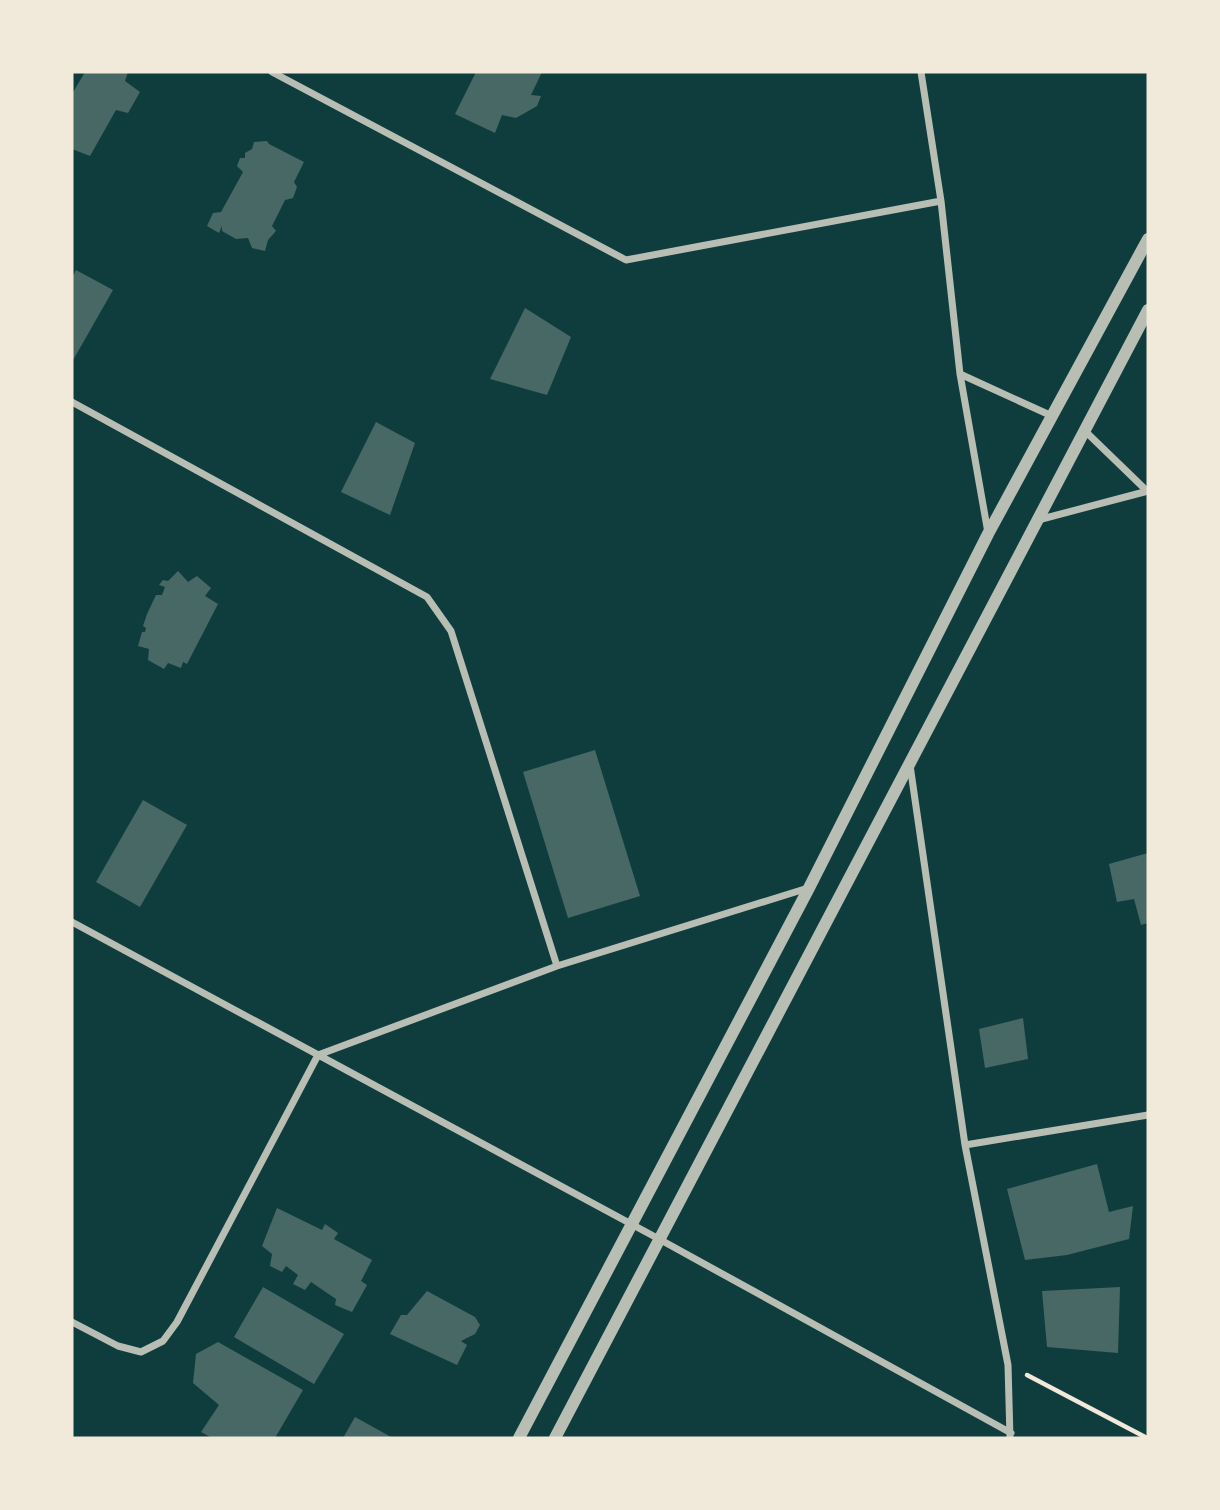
<svg xmlns="http://www.w3.org/2000/svg" width="1220" height="1510" font-family="Cabin,sans-serif">
	<style>
		.building { fill: #486865 }
		.lines { fill: none; stroke-linecap: round; stroke-linejoin: round }
		.path { stroke: #f1e9da; stroke-width: 4.5 }
		.minor { stroke: #b8beb3; stroke-width: 7 }
		.tertiary { stroke: #b8beb3; stroke-width: 12 }
	</style>
	<rect width="100%" height="100%" fill="#0f3d3e"/>
	<path class="building" d="M 85,72 L 128,72 L 125,81 L 140,92 L 128,113 L 116,110 L 90,156 L 72,149 L 72,94 Z
		M 476,72 L 542,72 L 531,95 L 541,96 L 537,106 L 516,118 L 502,115 L 495,133 L 455,114 Z
		M 267,141 L 269,144 L 304,162 L 294,182 L 297,187 L 293,198 L 285,200 L 272,226 L 276,231 L 268,240 L 265,251 L 252,248 L 248,238 L 236,239 L 222,231 L 222,226 L 219,233 L 207,226 L 213,213 L 221,212 L 243,172 L 237,166 L 240,158 L 245,158 L 245,153 L 252,149 L 254,142 Z
		M 76,270 L 113,290 L 72,362 L 72,278 Z
		M 525,308 L 571,337 L 547,395 L 490,379 Z
		M 376,422 L 415,443 L 390,515 L 341,492 Z
		M 178,571 L 188,582 L 197,576 L 211,588 L 205,596 L 218,604 L 187,664 L 183,662 L 181,668 L 168,663 L 164,669 L 148,660 L 149,649 L 138,646 L 142,632 L 145,632 L 146,628 L 143,626 L 147,614 L 156,595 L 162,595 L 165,587 L 159,585 L 163,580 L 168,581 Z
		M 595,750 L 640,896 L 568,918 L 523,772 Z
		M 143,800 L 187,825 L 140,907 L 96,882 Z
		M 1148,853 L 1148,923 L 1141,925 L 1134,899 L 1117,902 L 1109,864 Z
		M 1023,1018 L 1028,1059 L 985,1068 L 979,1029 Z
		M 1097,1164 L 1109,1212 L 1133,1206 L 1129,1239 L 1067,1255 L 1025,1260 L 1007,1189 Z
		M 277,1208 L 322,1230 L 325,1224 L 338,1233 L 334,1239 L 372,1260 L 361,1281 L 367,1285 L 352,1312 L 335,1305 L 336,1299 L 311,1282 L 305,1290 L 293,1284 L 298,1275 L 286,1266 L 282,1272 L 270,1266 L 272,1254 L 262,1246 Z
		M 263,1287 L 344,1334 L 314,1384 L 234,1337 Z
		M 1120,1287 L 1118,1353 L 1047,1347 L 1042,1291 Z
		M 427,1291 L 475,1317 L 480,1325 L 475,1334 L 461,1341 L 467,1345 L 457,1365 L 390,1334 L 401,1315 L 407,1315 Z
		M 218,1342 L 303,1390 L 275,1438 L 212,1438 L 201,1432 L 219,1405 L 193,1383 L 196,1354 Z
		M 355,1417 L 393,1438 L 343,1438 Z"/>
	<g class="lines">
		<path class="path" d="M 1027,1375 L 1147,1438"/>
		<path class="minor" d="M 272,72 L 626,260 L 941,201
			M 921,72 L 941,201 L 960,374 L 988,533
			M 960,374 L 1052,416
			M 72,402 L 427,597 L 451,631 L 557,966
			M 1085,431 L 1147,491
			M 1038,520 L 1148,491
			M 910,765 L 965,1145 L 1008,1365 L 1010,1438
			M 72,922 L 659,1239 L 1011,1433
			M 965,1145 L 1148,1115
			M 72,1322 L 118,1346 L 141,1352 L 163,1341 L 177,1322 L 318,1055 L 557,966 L 808,888"/>
		<path class="tertiary" d="M 519,1438 L 809,888 L 988,534 L 1148,239
			M 555,1438 L 1148,310"/>
	</g>
	<rect width="1220" height="1510" fill="none" stroke="#f1e9da" stroke-width="147"/>
</svg>
